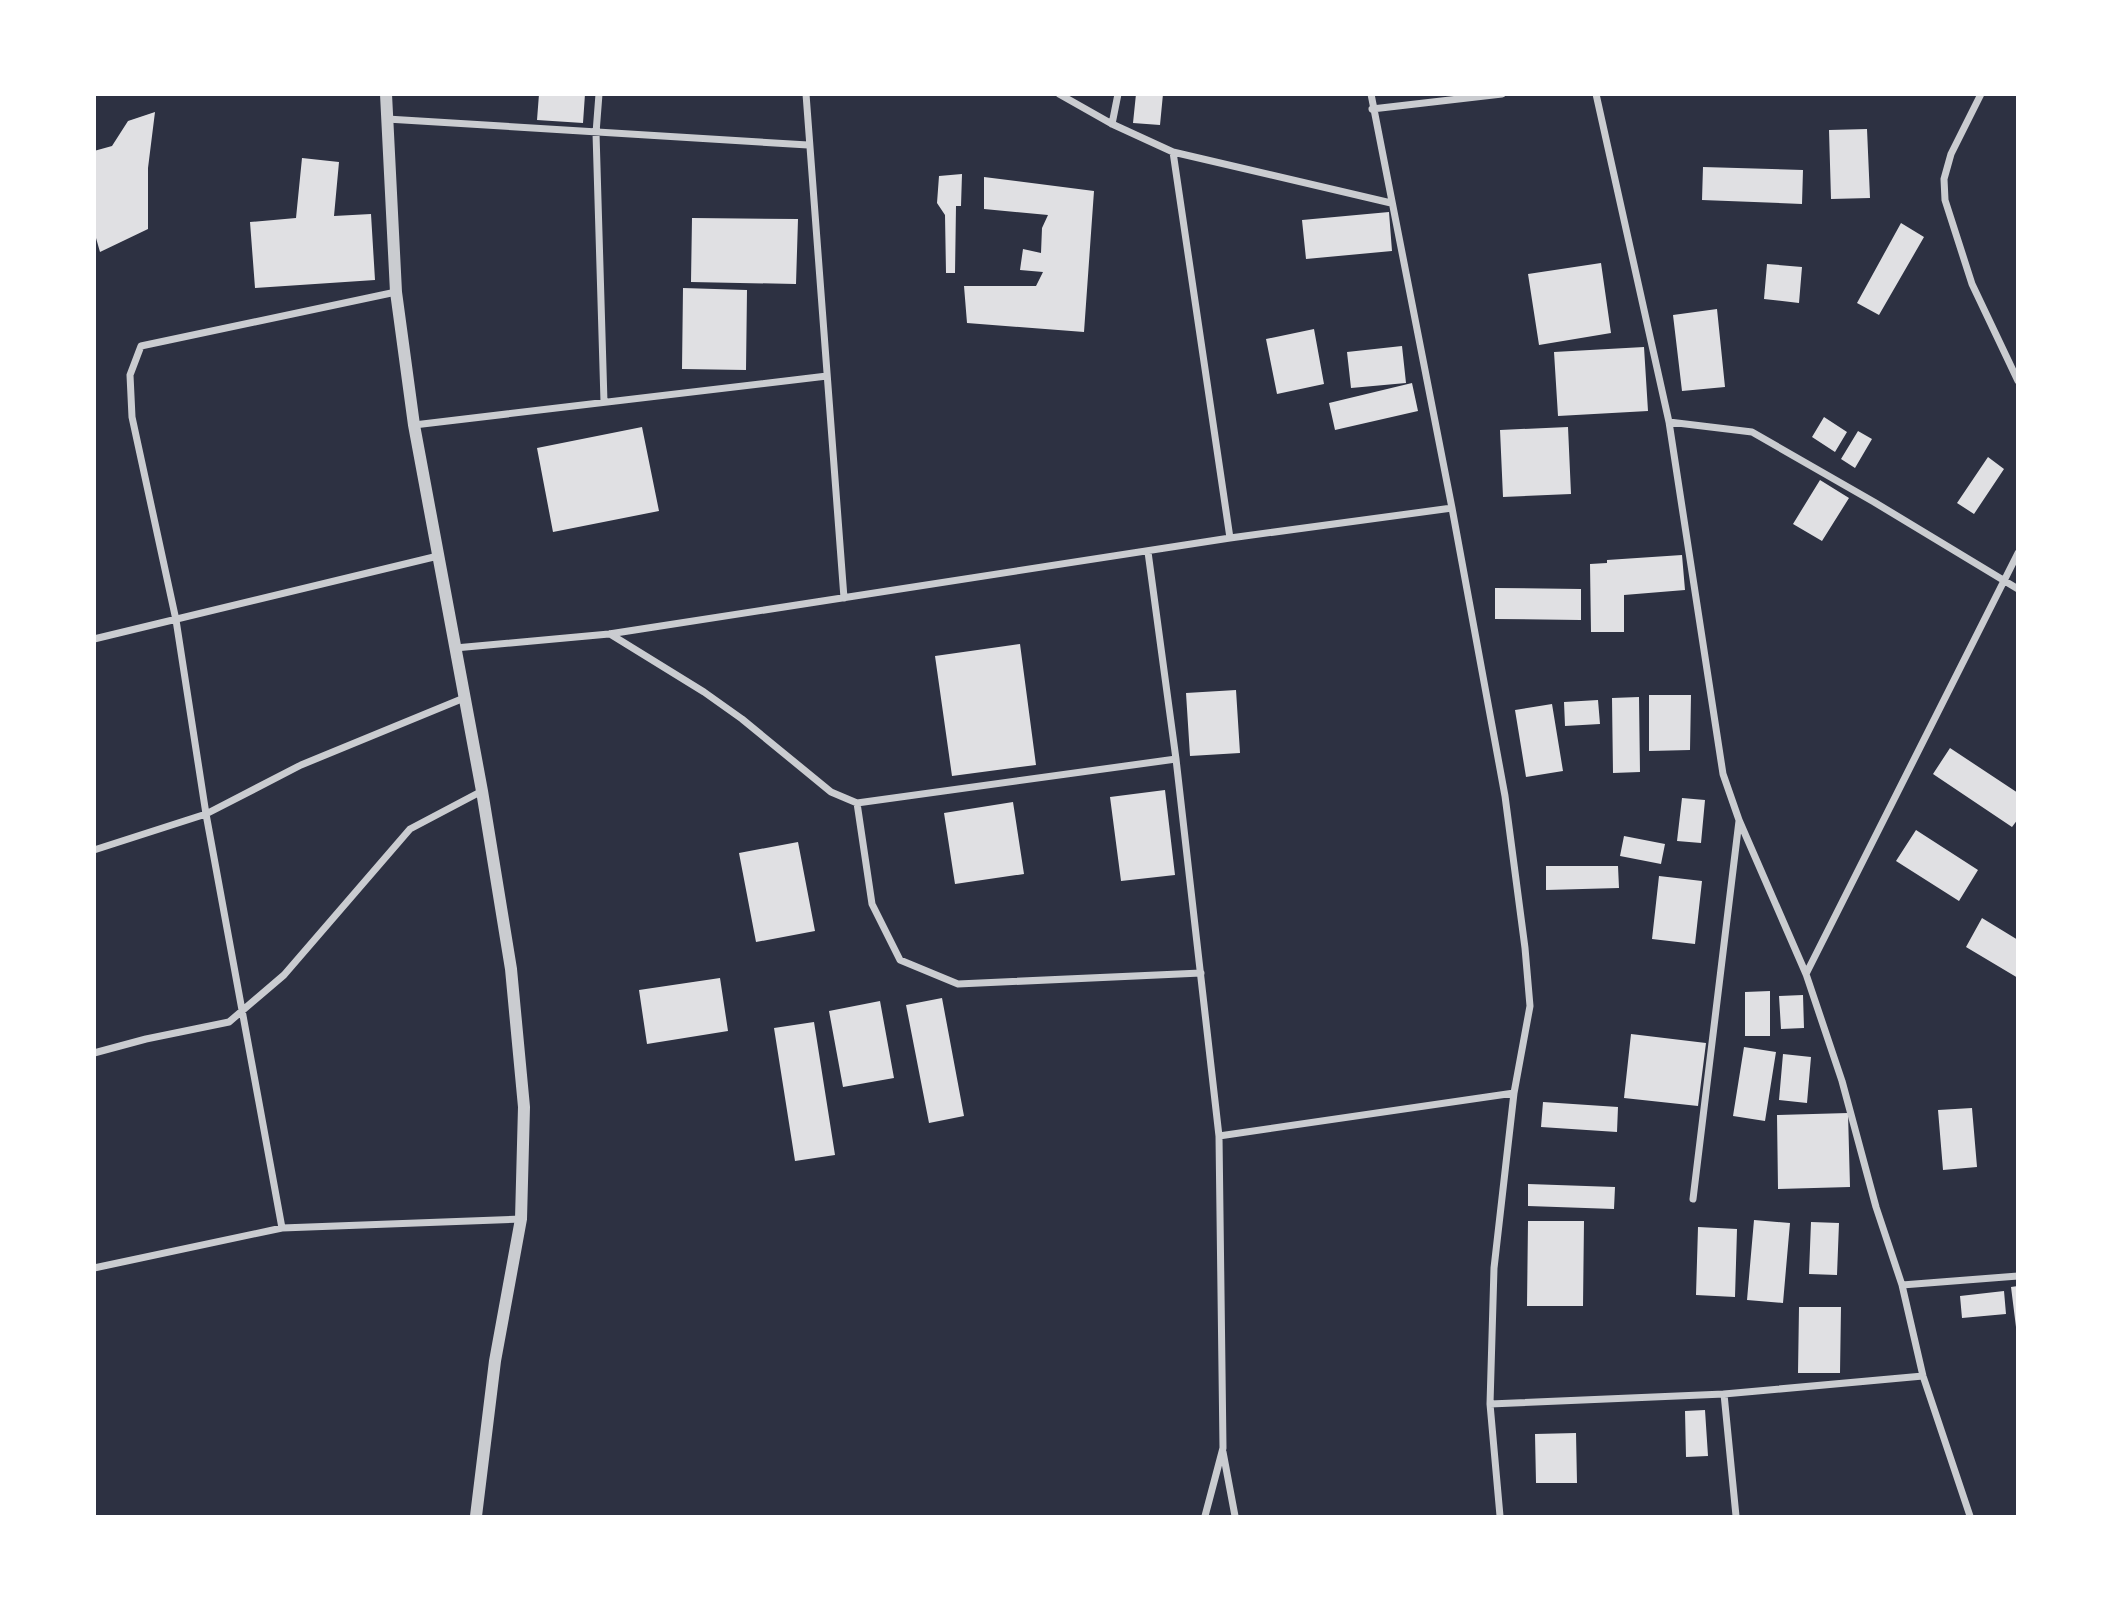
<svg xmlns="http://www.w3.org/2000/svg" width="2112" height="1611" font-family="'PT Sans Narrow',sans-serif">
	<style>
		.building { fill: #e0e0e3 }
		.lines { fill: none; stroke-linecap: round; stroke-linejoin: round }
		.minor { stroke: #caccd0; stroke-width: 7 }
		.tertiary { stroke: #caccd0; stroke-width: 12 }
	</style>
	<rect width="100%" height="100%" fill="#2d3142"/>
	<path class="building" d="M 539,94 L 585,94 L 583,123 L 537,120 Z
		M 1136,94 L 1163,94 L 1160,125 L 1133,123 Z
		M 155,112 L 148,168 L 148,229 L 100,252 L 94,231 L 94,151 L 112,146 L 128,121 Z
		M 1867,129 L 1870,198 L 1831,199 L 1829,130 Z
		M 302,158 L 339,162 L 334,216 L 371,214 L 375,280 L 255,288 L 250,222 L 296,218 Z
		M 1703,167 L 1803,170 L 1802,204 L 1702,200 Z
		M 962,174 L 961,206 L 956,206 L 955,273 L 946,273 L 945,215 L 937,203 L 939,176 Z
		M 984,177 L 1094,191 L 1084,332 L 967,323 L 964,286 L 1036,286 L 1043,272 L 1020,270 L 1023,249 L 1041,253 L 1042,228 L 1048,215 L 984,209 Z
		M 1389,212 L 1392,251 L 1306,259 L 1302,220 Z
		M 692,218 L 798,219 L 796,284 L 691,282 Z
		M 1901,223 L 1924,237 L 1879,315 L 1857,303 Z
		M 1601,263 L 1611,333 L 1539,345 L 1528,274 Z
		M 1767,264 L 1802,267 L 1799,303 L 1764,299 Z
		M 683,288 L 747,290 L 746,370 L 682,369 Z
		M 1717,309 L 1725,387 L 1682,391 L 1673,315 Z
		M 1314,329 L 1324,384 L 1277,394 L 1266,339 Z
		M 1402,346 L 1406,383 L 1351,388 L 1347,352 Z
		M 1644,347 L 1648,411 L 1558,416 L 1554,352 Z
		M 1412,383 L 1418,411 L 1335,430 L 1329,403 Z
		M 1824,417 L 1847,432 L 1835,452 L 1812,437 Z
		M 642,427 L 659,511 L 553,532 L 537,448 Z
		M 1568,427 L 1571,494 L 1503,497 L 1500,430 Z
		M 1858,431 L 1872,439 L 1855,468 L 1841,459 Z
		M 1988,457 L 2004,469 L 1974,514 L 1957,503 Z
		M 1820,480 L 1849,498 L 1822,541 L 1793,524 Z
		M 1682,555 L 1685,590 L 1624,595 L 1624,632 L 1591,632 L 1590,564 L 1607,563 L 1607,560 Z
		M 1495,588 L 1581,589 L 1581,620 L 1495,619 Z
		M 1020,644 L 1036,765 L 952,776 L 935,656 Z
		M 1236,690 L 1240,753 L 1190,756 L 1186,693 Z
		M 1649,695 L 1691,695 L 1690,750 L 1649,751 Z
		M 1639,697 L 1640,772 L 1613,773 L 1612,698 Z
		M 1598,700 L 1600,724 L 1565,726 L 1564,702 Z
		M 1552,704 L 1563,771 L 1526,777 L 1515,710 Z
		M 1950,748 L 2018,793 L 2018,819 L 2012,827 L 1933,774 Z
		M 1165,790 L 1175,875 L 1121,881 L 1110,797 Z
		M 1682,798 L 1705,800 L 1701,843 L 1677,841 Z
		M 1013,802 L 1024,874 L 955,884 L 944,813 Z
		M 1916,830 L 1978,870 L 1959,901 L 1896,861 Z
		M 1624,836 L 1665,844 L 1661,864 L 1620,856 Z
		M 798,842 L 815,931 L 756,942 L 739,853 Z
		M 1546,866 L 1618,866 L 1619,888 L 1546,890 Z
		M 1659,876 L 1702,881 L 1695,944 L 1652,939 Z
		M 1982,918 L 2018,940 L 2018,978 L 1966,947 Z
		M 720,978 L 728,1031 L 647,1044 L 639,990 Z
		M 1770,991 L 1770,1036 L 1745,1036 L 1745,992 Z
		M 1803,995 L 1804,1028 L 1781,1029 L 1779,996 Z
		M 942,998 L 964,1116 L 929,1123 L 906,1005 Z
		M 880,1001 L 894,1078 L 843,1087 L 829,1011 Z
		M 814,1022 L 835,1155 L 795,1161 L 774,1028 Z
		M 1631,1034 L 1706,1043 L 1698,1106 L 1624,1098 Z
		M 1744,1047 L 1776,1052 L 1765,1121 L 1733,1116 Z
		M 1783,1054 L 1811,1057 L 1807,1103 L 1779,1100 Z
		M 1543,1102 L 1618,1107 L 1617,1132 L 1541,1127 Z
		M 1972,1108 L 1977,1167 L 1943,1170 L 1938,1110 Z
		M 1848,1113 L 1850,1187 L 1778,1189 L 1777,1115 Z
		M 1528,1184 L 1615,1187 L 1614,1209 L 1528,1206 Z
		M 1754,1220 L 1790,1223 L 1783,1303 L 1747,1300 Z
		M 1528,1221 L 1584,1221 L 1583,1306 L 1527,1306 Z
		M 1811,1222 L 1839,1223 L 1837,1275 L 1809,1274 Z
		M 1698,1227 L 1737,1229 L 1735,1297 L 1696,1295 Z
		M 2018,1286 L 2018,1327 L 2016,1327 L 2011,1287 Z
		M 2004,1291 L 2006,1314 L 1962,1318 L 1960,1296 Z
		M 1799,1307 L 1841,1307 L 1840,1373 L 1798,1373 Z
		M 1705,1410 L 1708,1456 L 1686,1457 L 1685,1411 Z
		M 1576,1433 L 1577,1483 L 1536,1483 L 1535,1434 Z"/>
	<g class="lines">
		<path class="minor" d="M 599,94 L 596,133 L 604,402
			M 806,94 L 844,598
			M 1059,94 L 1112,124 L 1173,152 L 1391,203
			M 1371,94 L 1452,508 L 1505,796 L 1525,948 L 1530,1006 L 1514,1093 L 1494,1268 L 1490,1404 L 1500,1516
			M 1596,94 L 1669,422 L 1723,774 L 1739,820 L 1806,974 L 1842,1081 L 1876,1207 L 1902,1285 L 1923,1376 L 1970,1516
			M 1981,94 L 1951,154 L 1944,179 L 1945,200 L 1972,284 L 2018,381
			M 1372,109 L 1502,94
			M 387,119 L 808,145
			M 1112,124 L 1118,94
			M 1173,152 L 1230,538
			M 1669,422 L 1752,432 L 1874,502 L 2018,589
			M 414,425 L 827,376
			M 1148,552 L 1176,759 L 1219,1136 L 1223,1448 L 1205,1516
			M 610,634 L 704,692 L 742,719 L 831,792 L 857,803 L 1176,759
			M 94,639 L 438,556
			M 455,648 L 609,634 L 1230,538 L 1452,508
			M 857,803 L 872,904 L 900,960 L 958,984 L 1201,973
			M 94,850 L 206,814 L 301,765 L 464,698
			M 1806,974 L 2018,553
			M 94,1053 L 146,1039 L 229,1022 L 284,975 L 410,829 L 482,791
			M 1219,1136 L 1514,1093
			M 1693,1199 L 1739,821
			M 282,1228 L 206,814 L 176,620 L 132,417 L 130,375 L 141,346 L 396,292
			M 94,1268 L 282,1228 L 521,1219
			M 1902,1285 L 2018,1276
			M 1724,1394 L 1736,1516
			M 1490,1404 L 1724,1394 L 1923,1376
			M 1223,1452 L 1235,1516"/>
		<path class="tertiary" d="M 386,94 L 396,292 L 414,425 L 482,791 L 511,969 L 524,1107 L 521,1219 L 495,1361 L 476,1516"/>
	</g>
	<rect width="2112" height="1611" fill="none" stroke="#ffffff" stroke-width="192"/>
</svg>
